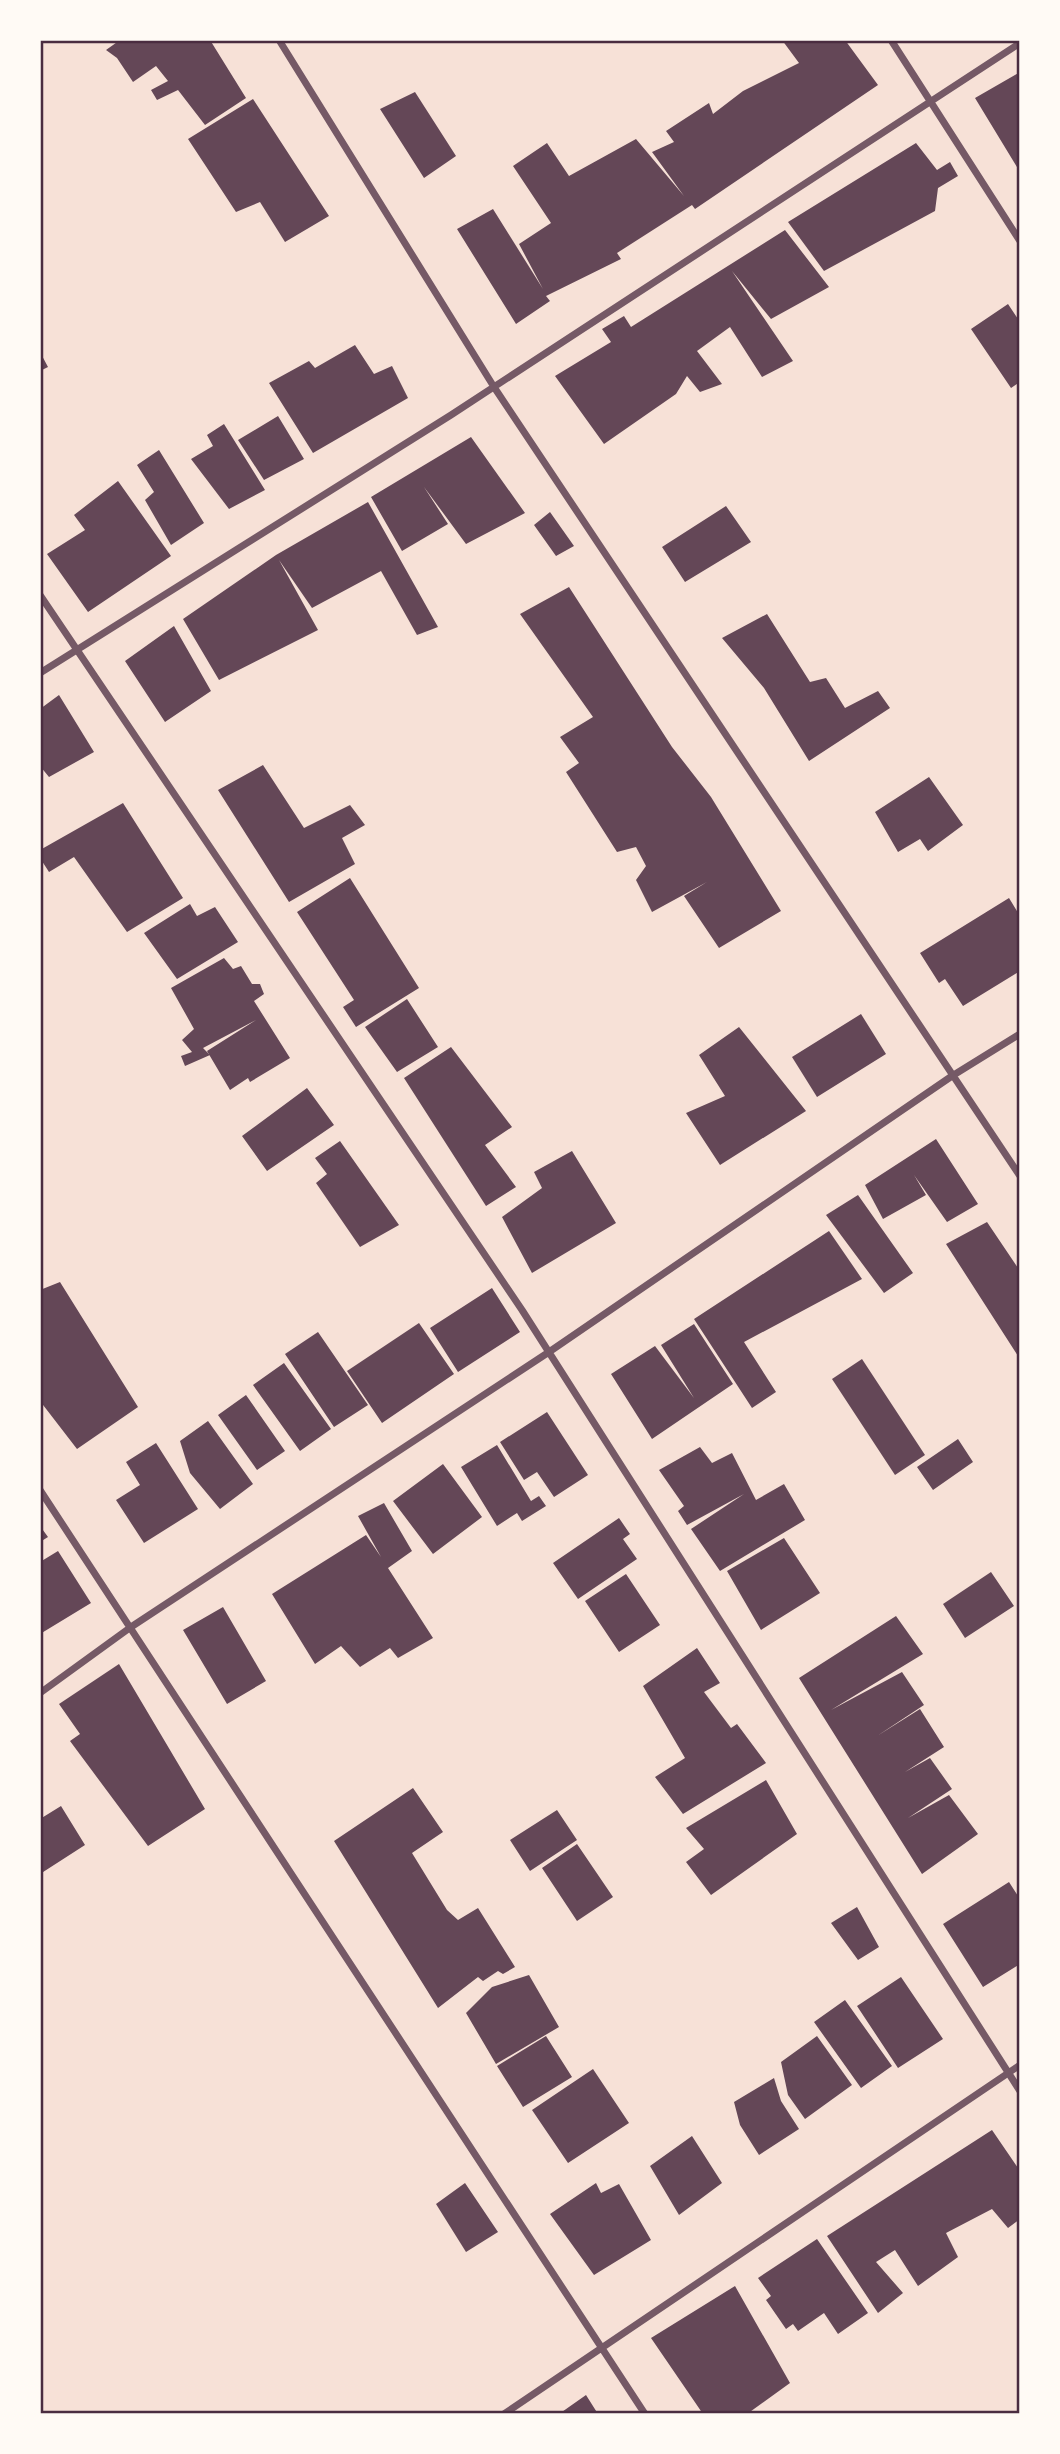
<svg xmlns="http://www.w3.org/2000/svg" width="1060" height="2454" font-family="'Source Sans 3',sans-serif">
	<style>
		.building { fill: #644757 }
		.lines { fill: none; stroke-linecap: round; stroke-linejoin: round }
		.minor { stroke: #755966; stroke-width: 7 }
		.neatline { fill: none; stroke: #4a2c40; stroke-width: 2.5 }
	</style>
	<rect width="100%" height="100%" fill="#f7e1d7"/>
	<path class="building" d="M 120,40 L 210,40 L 246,98 L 205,125 L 178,90 L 157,100 L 151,90 L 168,81 L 156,66 L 133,82 L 117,58 L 106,50 Z
		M 782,40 L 845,40 L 878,85 L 695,209 L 692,205 L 617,253 L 621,259 L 546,296 L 550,301 L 516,324 L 457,229 L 493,209 L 543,289 L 519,244 L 551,223 L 513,166 L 547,143 L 569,176 L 636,139 L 684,196 L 652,152 L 674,142 L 666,131 L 709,103 L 713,114 L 743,91 L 799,63 Z
		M 1020,72 L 1020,172 L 975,98 Z
		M 415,92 L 456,156 L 424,178 L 380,109 Z
		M 253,99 L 329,216 L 285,242 L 260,202 L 236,212 L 188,139 Z
		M 916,143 L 937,170 L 950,162 L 958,176 L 938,188 L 935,211 L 824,271 L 788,222 Z
		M 785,230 L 829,287 L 771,319 L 732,271 L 793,361 L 762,377 L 730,327 L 697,351 L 722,384 L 700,392 L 687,376 L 676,394 L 604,444 L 555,376 L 611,342 L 602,329 L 624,316 L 631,327 Z
		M 1008,304 L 1020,322 L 1020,382 L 1011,388 L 971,329 Z
		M 355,345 L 374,374 L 392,366 L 408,398 L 313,453 L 269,383 L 309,361 L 315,368 Z
		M 40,352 L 48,367 L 40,371 Z
		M 278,416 L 304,459 L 264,480 L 238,440 Z
		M 224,424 L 265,490 L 229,509 L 191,459 L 213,446 L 207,435 Z
		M 471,437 L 525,513 L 466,544 L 424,487 L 448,524 L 402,551 L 371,497 Z
		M 159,450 L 204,523 L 171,545 L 145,500 L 154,492 L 137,465 Z
		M 118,481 L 171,556 L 88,612 L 47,554 L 85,530 L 74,515 Z
		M 368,502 L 438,627 L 417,635 L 381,571 L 312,608 L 279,560 L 318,630 L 219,680 L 183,619 L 276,555 Z
		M 726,506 L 751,542 L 685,582 L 662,547 Z
		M 550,512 L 574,546 L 556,556 L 534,525 Z
		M 569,587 L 672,747 L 711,797 L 781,911 L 719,948 L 684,896 L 707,882 L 652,912 L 636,880 L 646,866 L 636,847 L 617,852 L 566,772 L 579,763 L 560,737 L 593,717 L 520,614 Z
		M 767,614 L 810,682 L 826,678 L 845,708 L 878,691 L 890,708 L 809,761 L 764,688 L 722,638 Z
		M 174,626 L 211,691 L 165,722 L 125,661 Z
		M 59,695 L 94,752 L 49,777 L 40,766 L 40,709 Z
		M 263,765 L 304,828 L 350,805 L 365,825 L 342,838 L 355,864 L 289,902 L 218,790 Z
		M 929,777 L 963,825 L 928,851 L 920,839 L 898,852 L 875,812 Z
		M 123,803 L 183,898 L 127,932 L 74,857 L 49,872 L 40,858 L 40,850 Z
		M 350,878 L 419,988 L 356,1027 L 343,1007 L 354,1000 L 297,912 Z
		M 1009,898 L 1020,916 L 1020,971 L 963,1006 L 945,979 L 939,983 L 920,953 Z
		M 190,904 L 197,916 L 215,907 L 238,942 L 177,979 L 144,933 Z
		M 224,958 L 233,969 L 241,966 L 252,984 L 260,984 L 264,994 L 254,1001 L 290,1058 L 250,1082 L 248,1078 L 230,1090 L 207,1051 L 256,1020 L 203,1048 L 210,1055 L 185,1066 L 181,1056 L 192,1052 L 182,1040 L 194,1029 L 171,988 Z
		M 407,999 L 438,1047 L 397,1072 L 365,1027 Z
		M 861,1014 L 886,1054 L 817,1097 L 792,1057 Z
		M 739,1027 L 806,1111 L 720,1165 L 686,1113 L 725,1096 L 699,1055 Z
		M 451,1047 L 512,1127 L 485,1145 L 516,1187 L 486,1206 L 404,1078 Z
		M 307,1088 L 334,1125 L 267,1171 L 242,1136 Z
		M 936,1139 L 978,1204 L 947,1222 L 914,1175 L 926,1195 L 883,1219 L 865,1185 Z
		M 340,1141 L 399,1225 L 360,1247 L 316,1183 L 327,1174 L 315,1158 Z
		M 572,1151 L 616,1223 L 532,1273 L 502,1217 L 542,1188 L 534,1172 Z
		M 858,1195 L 913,1273 L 884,1293 L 826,1215 Z
		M 987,1222 L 1020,1271 L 1020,1359 L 946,1244 Z
		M 829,1231 L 862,1279 L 744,1342 L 776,1392 L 752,1408 L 694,1319 Z
		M 60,1282 L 138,1407 L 77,1449 L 40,1401 L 40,1290 Z
		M 492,1288 L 520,1332 L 458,1372 L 430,1328 Z
		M 419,1323 L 454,1374 L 382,1423 L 347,1371 Z
		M 694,1324 L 733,1384 L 652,1439 L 611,1374 L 655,1346 L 694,1398 L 661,1345 Z
		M 318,1332 L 368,1405 L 334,1427 L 285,1354 Z
		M 862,1359 L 925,1455 L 895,1475 L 832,1379 Z
		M 284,1363 L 331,1429 L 300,1451 L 253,1385 Z
		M 246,1395 L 285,1451 L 257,1470 L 218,1415 Z
		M 547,1412 L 588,1475 L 554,1497 L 537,1472 L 524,1480 L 500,1442 Z
		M 208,1421 L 253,1484 L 220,1509 L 190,1473 L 180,1441 Z
		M 958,1439 L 973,1462 L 933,1490 L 917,1467 Z
		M 156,1443 L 198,1509 L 144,1543 L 116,1500 L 140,1485 L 126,1462 Z
		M 497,1445 L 531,1501 L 539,1496 L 546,1506 L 522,1521 L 517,1513 L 497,1526 L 461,1467 Z
		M 700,1447 L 712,1463 L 732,1453 L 756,1500 L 784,1484 L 805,1520 L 720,1571 L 691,1529 L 744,1494 L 687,1525 L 678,1511 L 684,1506 L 659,1470 Z
		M 443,1464 L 482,1517 L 433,1554 L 393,1501 Z
		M 384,1503 L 412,1551 L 388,1568 L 433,1638 L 398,1658 L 390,1648 L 360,1667 L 341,1646 L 315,1664 L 272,1594 L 366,1535 L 381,1557 L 358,1516 Z
		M 619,1518 L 630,1534 L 623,1539 L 637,1559 L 578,1599 L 553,1563 Z
		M 40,1526 L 48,1537 L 40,1542 Z
		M 784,1538 L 820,1593 L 761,1630 L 727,1571 Z
		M 58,1551 L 91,1603 L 40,1634 L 40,1562 Z
		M 991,1572 L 1014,1606 L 965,1638 L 943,1604 Z
		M 626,1574 L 660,1625 L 619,1652 L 585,1601 Z
		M 223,1607 L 266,1681 L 227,1704 L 183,1630 Z
		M 896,1616 L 923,1654 L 831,1710 L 902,1672 L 924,1705 L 877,1736 L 920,1709 L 944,1747 L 905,1772 L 930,1758 L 952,1789 L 908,1818 L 949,1795 L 978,1834 L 922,1874 L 799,1678 Z
		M 697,1648 L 720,1683 L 704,1692 L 731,1728 L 737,1724 L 766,1763 L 683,1814 L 655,1777 L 685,1758 L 643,1686 Z
		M 119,1664 L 205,1809 L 148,1846 L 70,1741 L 80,1734 L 59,1704 Z
		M 766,1780 L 797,1834 L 711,1895 L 686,1862 L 704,1849 L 686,1828 Z
		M 413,1788 L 443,1832 L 412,1853 L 447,1910 L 458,1920 L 478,1908 L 515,1967 L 503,1974 L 498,1971 L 483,1981 L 478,1977 L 438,2008 L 334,1841 Z
		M 61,1806 L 85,1845 L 40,1874 L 40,1819 Z
		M 557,1810 L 577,1840 L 530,1871 L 510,1840 Z
		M 577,1844 L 613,1897 L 577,1921 L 542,1868 Z
		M 1009,1882 L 1020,1899 L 1020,1964 L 983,1987 L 943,1924 Z
		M 857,1907 L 879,1947 L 858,1960 L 831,1923 Z
		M 529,1975 L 559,2027 L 496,2064 L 466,2013 L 492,1987 Z
		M 901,1977 L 943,2039 L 898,2068 L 857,2006 Z
		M 845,2000 L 892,2066 L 861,2088 L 814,2022 Z
		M 546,2036 L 572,2077 L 523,2107 L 497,2066 Z
		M 817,2036 L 852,2085 L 805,2119 L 788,2095 L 781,2062 Z
		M 593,2069 L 629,2123 L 568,2163 L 532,2110 Z
		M 774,2078 L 781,2101 L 799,2129 L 759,2155 L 740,2125 L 734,2102 Z
		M 992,2130 L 1020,2171 L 1020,2219 L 1008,2228 L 992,2209 L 946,2233 L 958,2257 L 918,2286 L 895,2250 L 876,2262 L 903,2293 L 878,2313 L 827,2236 Z
		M 692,2136 L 722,2183 L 679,2215 L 650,2166 Z
		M 465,2183 L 498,2232 L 466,2252 L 436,2204 Z
		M 596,2183 L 601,2193 L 619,2184 L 651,2240 L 594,2275 L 550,2214 Z
		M 817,2239 L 868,2313 L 838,2334 L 824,2313 L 798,2331 L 793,2324 L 786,2329 L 766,2300 L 771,2296 L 758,2278 Z
		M 735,2286 L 790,2383 L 747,2414 L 703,2414 L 651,2338 Z
		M 586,2395 L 598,2414 L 559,2414 Z"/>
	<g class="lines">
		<path class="minor" d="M 279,40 L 494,387 L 1020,1176
			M 891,40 L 1020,241
			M 40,595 L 522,1310 L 1020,2091
			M 40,673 L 451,415 L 1020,43
			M 40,1490 L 645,2414
			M 40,1693 L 131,1627 L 549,1352 L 952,1076 L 1020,1034
			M 504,2414 L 1020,2065"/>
	</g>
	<rect width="1060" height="2454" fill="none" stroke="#fffaf5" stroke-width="84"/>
	<rect x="42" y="42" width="976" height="2370" class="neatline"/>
</svg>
